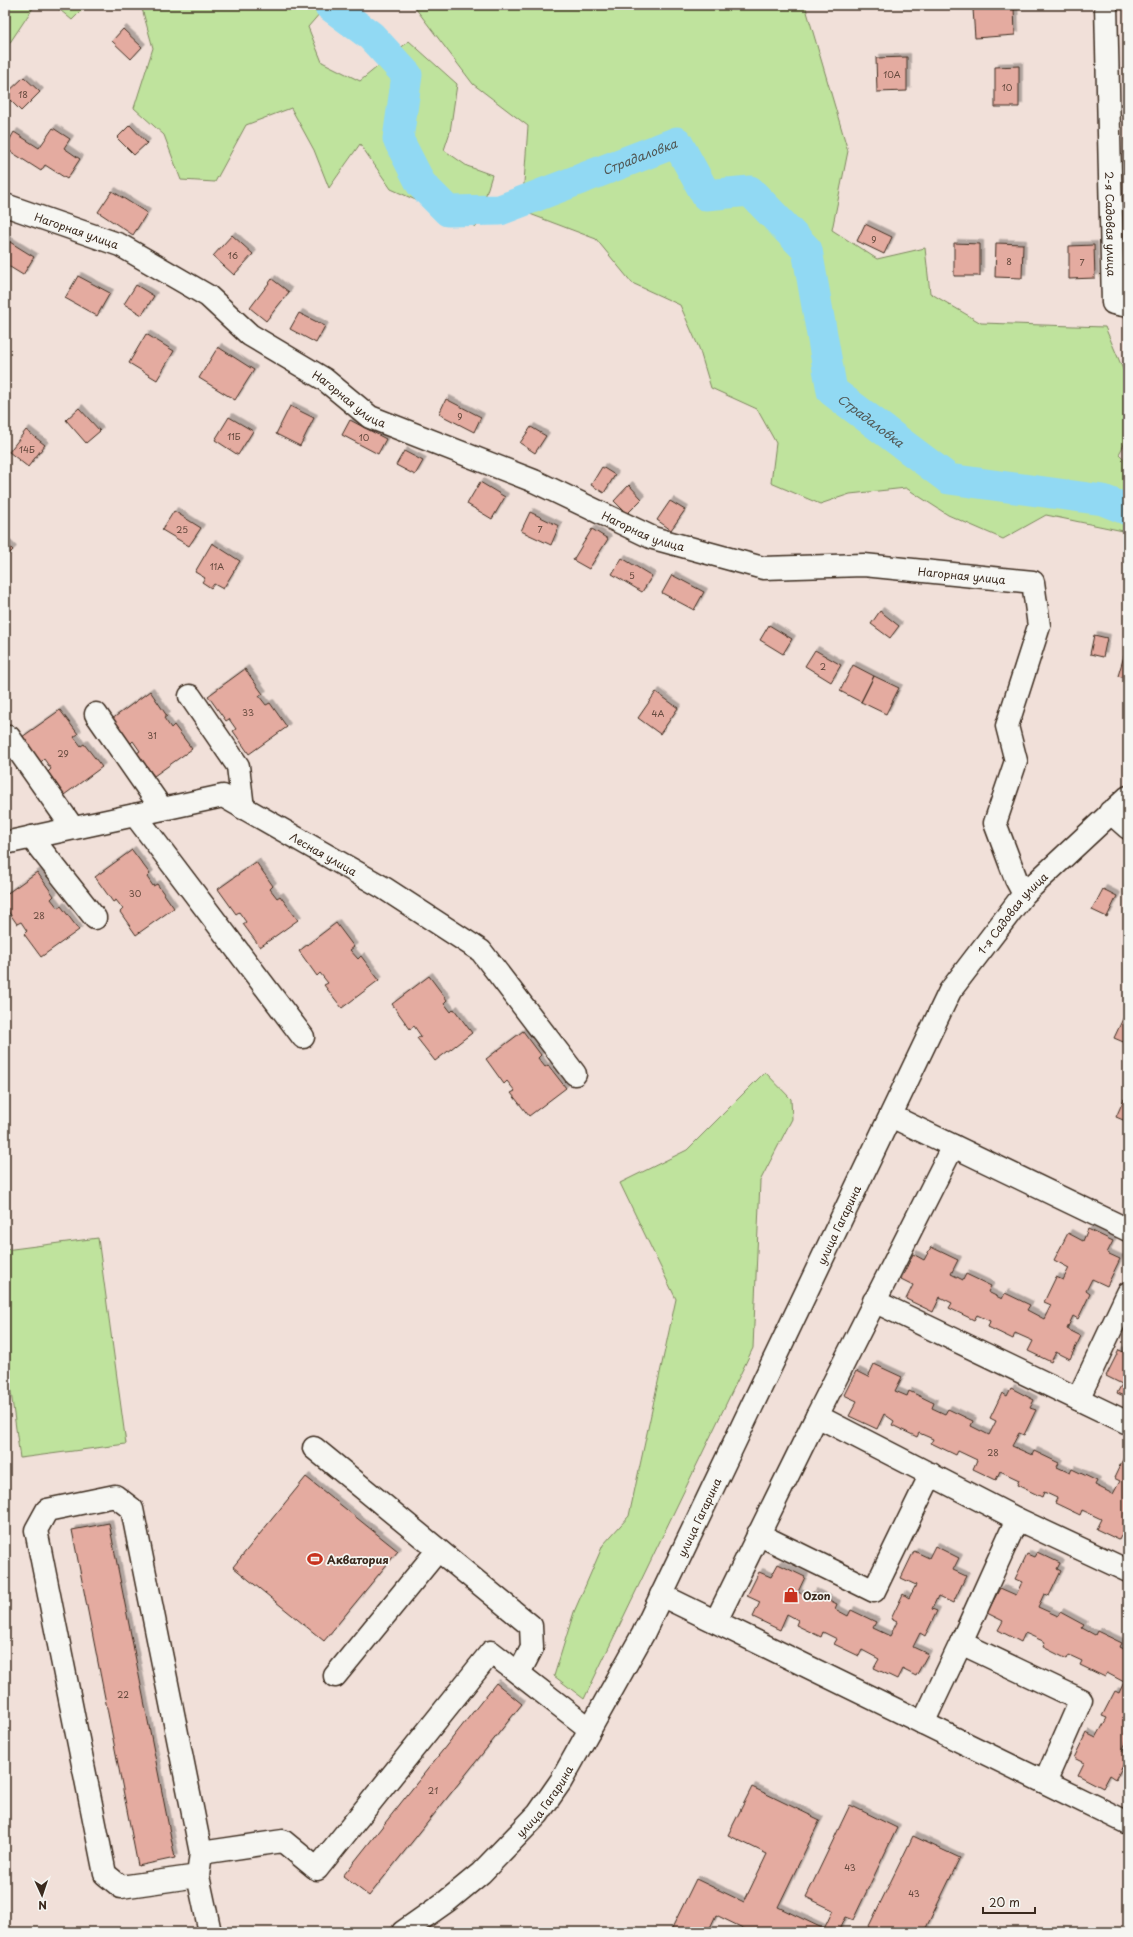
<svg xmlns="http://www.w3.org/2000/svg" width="1133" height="1937" font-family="'Playpen Sans',sans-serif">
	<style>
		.green { fill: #bfe39d; stroke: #7d865e }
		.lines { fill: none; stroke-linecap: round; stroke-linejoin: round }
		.river { stroke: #91d9f3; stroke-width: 31 }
		.building { fill: #e4aba0; stroke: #3b2a1e; filter: url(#shadow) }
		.minor-casing { stroke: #3b2a1e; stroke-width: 25 }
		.minor { stroke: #f6f6f2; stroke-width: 22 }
		.labels { text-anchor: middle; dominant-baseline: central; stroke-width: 3.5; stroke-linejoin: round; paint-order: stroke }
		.number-label { font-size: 9px; fill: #654a3e }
		.street-label { font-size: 11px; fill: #3b2a1e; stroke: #f6f6f2 }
		.poi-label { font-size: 11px; font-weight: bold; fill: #3b2a1e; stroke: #f6f6f2; text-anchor: start }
		.water-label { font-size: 12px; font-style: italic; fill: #505653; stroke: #f6f6f2 }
	</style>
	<defs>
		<filter id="shadow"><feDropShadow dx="3.5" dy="-3.5" stdDeviation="0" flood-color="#0004"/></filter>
	</defs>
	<rect width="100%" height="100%" fill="#f1e0d9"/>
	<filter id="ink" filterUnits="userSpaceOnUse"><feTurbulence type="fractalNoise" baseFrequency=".025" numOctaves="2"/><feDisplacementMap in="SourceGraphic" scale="8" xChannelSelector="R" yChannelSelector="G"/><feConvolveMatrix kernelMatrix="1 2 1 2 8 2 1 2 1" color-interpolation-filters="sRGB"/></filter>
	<g filter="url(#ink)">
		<path class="green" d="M 5,5 L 35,5 L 5,50 Z
			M 54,5 L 87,5 L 72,20 Z
			M 141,5 L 327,5 L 308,27 L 322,62 L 360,81 L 409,41 L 457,84 L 450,132 L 444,150 L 467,166 L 492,175 L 476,227 L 391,189 L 360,144 L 329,188 L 314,150 L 291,108 L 246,125 L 215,182 L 181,180 L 164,135 L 134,108 L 153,48 Z
			M 413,5 L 805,5 L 848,151 L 832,230 L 877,259 L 925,248 L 930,293 L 981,323 L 1105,327 L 1128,381 L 1128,437 L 1119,454 L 1128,463 L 1128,532 L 1046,515 L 1003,539 L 948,515 L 906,488 L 850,494 L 820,504 L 771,483 L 776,443 L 757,409 L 711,388 L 699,348 L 680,305 L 632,283 L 596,239 L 522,211 L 528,126 L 473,84 Z
			M 765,1072 L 791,1099 L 792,1119 L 760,1181 L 753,1348 L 584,1699 L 554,1676 L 574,1612 L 603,1545 L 629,1516 L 676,1299 L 620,1183 L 687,1150 Z
			M 98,1238 L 126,1444 L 20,1458 L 5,1348 L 5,1250 Z"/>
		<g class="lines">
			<path class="river" id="s1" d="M 329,5 L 371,36 L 407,75 L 398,139 L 421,184 L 448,211 L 500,210 L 677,142 L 706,195 L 750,191 L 807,250 L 832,391 L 949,479 L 1103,500 L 1128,510"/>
		</g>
		<path class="building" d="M 1014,7 L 1015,35 L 975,38 L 973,9 Z
			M 123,29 L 142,47 L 131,59 L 112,41 Z
			M 907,57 L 907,91 L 877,92 L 876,58 Z
			M 1019,66 L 1019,107 L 995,107 L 995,67 Z
			M 24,77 L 40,92 L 21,111 L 5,95 Z
			M 130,125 L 147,143 L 134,155 L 117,138 Z
			M 53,128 L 70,139 L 64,148 L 80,159 L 67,179 L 45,165 L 41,171 L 5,148 L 14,132 L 39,148 Z
			M 112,191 L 147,213 L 133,235 L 98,212 Z
			M 865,224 L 892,237 L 884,254 L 857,241 Z
			M 232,235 L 253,254 L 234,275 L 213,256 Z
			M 5,239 L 34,257 L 23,275 L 5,264 Z
			M 954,243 L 980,244 L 980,276 L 954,276 Z
			M 996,243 L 1023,244 L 1022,278 L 995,277 Z
			M 1094,245 L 1095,278 L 1069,279 L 1069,246 Z
			M 78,276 L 110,293 L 97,316 L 65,298 Z
			M 272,279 L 289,292 L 266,321 L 250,308 Z
			M 136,285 L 154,296 L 142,315 L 124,304 Z
			M 299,313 L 325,326 L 316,343 L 290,329 Z
			M 146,334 L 174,351 L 157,380 L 129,363 Z
			M 218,347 L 254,370 L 235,400 L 199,378 Z
			M 446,399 L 481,417 L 474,432 L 439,414 Z
			M 290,406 L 314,418 L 300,446 L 276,434 Z
			M 79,408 L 100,431 L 86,443 L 66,420 Z
			M 229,417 L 253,431 L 238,455 L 215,440 Z
			M 350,420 L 386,439 L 378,454 L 342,435 Z
			M 531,427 L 546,436 L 535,453 L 520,443 Z
			M 26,430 L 45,445 L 28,467 L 9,452 Z
			M 404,451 L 423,461 L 415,475 L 396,465 Z
			M 602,467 L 615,475 L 604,493 L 591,485 Z
			M 480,482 L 505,497 L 492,519 L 467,504 Z
			M 629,485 L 642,499 L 627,514 L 614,501 Z
			M 670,501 L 685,510 L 671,530 L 657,520 Z
			M 174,511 L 201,528 L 189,546 L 162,530 Z
			M 530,512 L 559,526 L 551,545 L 521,531 Z
			M 592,529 L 608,539 L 589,569 L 573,560 Z
			M 5,542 L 13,550 L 5,558 Z
			M 212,543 L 240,561 L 223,589 L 214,584 L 211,588 L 202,582 L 205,578 L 195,572 Z
			M 622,558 L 652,576 L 642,592 L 612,574 Z
			M 672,575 L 704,592 L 694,610 L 662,593 Z
			M 880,611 L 899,626 L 890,638 L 871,624 Z
			M 769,625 L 792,639 L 783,654 L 760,640 Z
			M 1094,635 L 1107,638 L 1103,657 L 1090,654 Z
			M 815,650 L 841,665 L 831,682 L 805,666 Z
			M 1124,656 L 1128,657 L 1128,679 L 1118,676 Z
			M 853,665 L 874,676 L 861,702 L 840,691 Z
			M 245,669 L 263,694 L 259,696 L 266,705 L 270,703 L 287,727 L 249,754 L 233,731 L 236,729 L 229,719 L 226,721 L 208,696 Z
			M 874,676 L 899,688 L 886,714 L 861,702 Z
			M 150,691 L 167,716 L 164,718 L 171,728 L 174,725 L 192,749 L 154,776 L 137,753 L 140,751 L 133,741 L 130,744 L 112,719 Z
			M 656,692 L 678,708 L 660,734 L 638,718 Z
			M 60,710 L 78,734 L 74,737 L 81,746 L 84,744 L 102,767 L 64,795 L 48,772 L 51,769 L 44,759 L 41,762 L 22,737 Z
			M 132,850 L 150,874 L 147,877 L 153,886 L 157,884 L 174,908 L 136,935 L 120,912 L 123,909 L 116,900 L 113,902 L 95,877 Z
			M 256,862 L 273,886 L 270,889 L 277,898 L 280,896 L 298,920 L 260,947 L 243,924 L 246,922 L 239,912 L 236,914 L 218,889 Z
			M 37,872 L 54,896 L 51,899 L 58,908 L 61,906 L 79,930 L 41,957 L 24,934 L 27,931 L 21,922 L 17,924 L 5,907 L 5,895 Z
			M 1103,889 L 1117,896 L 1107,917 L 1092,910 Z
			M 336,923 L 354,947 L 350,950 L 358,959 L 361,956 L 379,980 L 342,1008 L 324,985 L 328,983 L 320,973 L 317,976 L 299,951 Z
			M 429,976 L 447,1000 L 444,1003 L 451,1012 L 454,1009 L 472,1033 L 435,1061 L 417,1038 L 421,1036 L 414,1026 L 410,1029 L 392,1004 Z
			M 1128,1008 L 1128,1044 L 1114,1038 Z
			M 523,1031 L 541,1055 L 538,1058 L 545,1067 L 548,1065 L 566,1088 L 529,1116 L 511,1093 L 515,1091 L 507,1081 L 504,1084 L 486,1059 Z
			M 1124,1099 L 1128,1101 L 1128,1122 L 1116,1117 Z
			M 1088,1229 L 1113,1241 L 1107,1253 L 1120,1259 L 1107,1286 L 1092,1279 L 1086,1291 L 1090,1294 L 1078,1319 L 1073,1316 L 1067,1329 L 1081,1336 L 1070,1359 L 1056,1352 L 1051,1362 L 1028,1351 L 1033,1341 L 1015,1333 L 1013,1339 L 988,1327 L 990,1321 L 977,1315 L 974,1320 L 949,1308 L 952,1303 L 940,1297 L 933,1312 L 906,1299 L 913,1285 L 901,1279 L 913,1254 L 924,1260 L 931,1247 L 958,1260 L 951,1274 L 963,1280 L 966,1274 L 991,1286 L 988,1292 L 1002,1299 L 1005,1293 L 1030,1305 L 1027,1310 L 1044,1319 L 1051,1305 L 1044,1302 L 1056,1277 L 1063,1280 L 1069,1268 L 1054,1260 L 1068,1233 L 1083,1241 Z
			M 1119,1350 L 1128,1354 L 1128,1398 L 1117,1393 L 1122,1384 L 1106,1376 Z
			M 874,1364 L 902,1377 L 895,1391 L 907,1396 L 909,1391 L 934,1403 L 932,1408 L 945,1414 L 948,1409 L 973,1421 L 971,1426 L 989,1435 L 996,1421 L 990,1418 L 1002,1393 L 1007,1396 L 1011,1388 L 1034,1400 L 1030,1408 L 1036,1410 L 1024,1435 L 1019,1433 L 1012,1446 L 1032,1455 L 1034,1451 L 1059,1463 L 1057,1467 L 1070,1473 L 1072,1469 L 1097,1481 L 1095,1485 L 1113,1494 L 1120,1481 L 1114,1478 L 1126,1453 L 1128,1454 L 1128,1532 L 1124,1530 L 1119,1540 L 1096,1529 L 1101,1519 L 1082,1510 L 1080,1515 L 1055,1503 L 1057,1498 L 1044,1492 L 1042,1497 L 1017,1485 L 1019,1480 L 1000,1471 L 996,1480 L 973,1469 L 977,1460 L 958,1451 L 956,1455 L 931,1443 L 933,1439 L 919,1433 L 917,1437 L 892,1425 L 894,1421 L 884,1414 L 877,1429 L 849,1416 L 857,1401 L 844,1395 L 856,1371 L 868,1377 Z
			M 306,1477 L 398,1551 L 324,1641 L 233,1567 Z
			M 109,1523 L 175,1858 L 138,1866 L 72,1530 Z
			M 935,1546 L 959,1558 L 953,1570 L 966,1576 L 953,1603 L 938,1596 L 932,1609 L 937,1611 L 925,1636 L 920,1633 L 913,1647 L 928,1654 L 916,1676 L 902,1669 L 897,1679 L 874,1668 L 879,1659 L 862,1650 L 859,1656 L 834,1644 L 837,1639 L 823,1632 L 821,1637 L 796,1625 L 798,1620 L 787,1614 L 780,1630 L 753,1617 L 760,1602 L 747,1596 L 759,1572 L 771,1577 L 778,1564 L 805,1577 L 798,1592 L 810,1598 L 813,1592 L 837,1604 L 835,1609 L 848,1616 L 851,1610 L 876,1622 L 873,1628 L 890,1636 L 897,1622 L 891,1619 L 903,1594 L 909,1598 L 916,1585 L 901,1578 L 914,1551 L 929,1558 Z
			M 1037,1552 L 1060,1563 L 1057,1569 L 1061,1571 L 1049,1596 L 1044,1594 L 1038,1607 L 1058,1616 L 1060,1612 L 1084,1625 L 1082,1628 L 1095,1635 L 1097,1631 L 1122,1643 L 1120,1647 L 1128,1651 L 1128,1738 L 1122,1751 L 1128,1754 L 1128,1756 L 1116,1779 L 1110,1775 L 1103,1788 L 1078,1775 L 1084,1763 L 1074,1758 L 1086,1733 L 1096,1738 L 1107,1718 L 1102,1716 L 1115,1691 L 1119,1693 L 1124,1682 L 1107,1673 L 1105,1677 L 1080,1665 L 1082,1661 L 1069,1655 L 1067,1659 L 1043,1647 L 1045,1642 L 1025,1633 L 1021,1642 L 998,1630 L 1003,1621 L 987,1613 L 1000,1588 L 1016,1595 L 1022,1582 L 1015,1579 L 1027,1554 L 1034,1557 Z
			M 496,1683 L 522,1704 L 369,1896 L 343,1876 Z
			M 752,1787 L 820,1820 L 778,1907 L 824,1929 L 833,1910 L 806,1897 L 850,1805 L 897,1828 L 853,1920 L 845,1917 L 838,1932 L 751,1932 L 716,1915 L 708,1932 L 670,1932 L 696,1879 L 744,1902 L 767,1854 L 728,1835 Z
			M 913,1836 L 960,1858 L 924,1932 L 869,1932 L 871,1929 L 868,1928 Z"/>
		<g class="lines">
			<defs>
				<g id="minor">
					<path id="s2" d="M 1106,5 L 1113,303 L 1128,306"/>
					<path id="s3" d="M 5,205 L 120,245 L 208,296 L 250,335 L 324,379 L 370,417 L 534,481 L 653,538 L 763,568 L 864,565 L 1033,582 L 1039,626 L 1007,726 L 1016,761 L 995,823 L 1016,879 L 1024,894"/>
					<path d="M 190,696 L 238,766 L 243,808"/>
					<path d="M 96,714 L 162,809"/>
					<path d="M 9,737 L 73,828"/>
					<path d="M 1110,812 L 1128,828"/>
					<path d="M 135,815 L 303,1037"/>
					<path d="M 31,837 L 95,918"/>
					<path id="s4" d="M 5,843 L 223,796 L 384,888 L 481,951 L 575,1074"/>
					<path d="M 891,1116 L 1128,1230"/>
					<path d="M 953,1146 L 817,1416 L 1017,1519 L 961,1643 L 1081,1700 L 1045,1782"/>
					<path d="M 874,1301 L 1128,1423"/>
					<path d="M 1078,1399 L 1128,1293"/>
					<path d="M 314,1448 L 531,1626 L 532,1648 L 519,1673"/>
					<path d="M 1017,1519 L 1128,1571"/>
					<path d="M 758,1534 L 874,1591 L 931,1474"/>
					<path d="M 661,1595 L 1128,1823"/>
					<path d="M 716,1621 L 817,1416"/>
					<path d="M 335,1676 L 438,1550"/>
					<path d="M 923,1723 L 961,1643"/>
					<path d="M 201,1853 L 283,1841 L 317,1869 L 491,1652 L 590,1729"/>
					<path d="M 198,1876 L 121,1887 L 105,1874 L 36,1530 L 47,1510 L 115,1496 L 132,1509 L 201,1853 L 198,1876 L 210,1932"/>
					<path id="s5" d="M 403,1932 L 447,1901 L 481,1873 L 538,1814 L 561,1781 L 643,1634 L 950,991 L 1024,894 L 1128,797"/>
				</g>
			</defs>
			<use href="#minor" class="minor-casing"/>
			<use href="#minor" class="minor"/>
		</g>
	</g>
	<defs>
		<symbol id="stadium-bare" viewBox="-9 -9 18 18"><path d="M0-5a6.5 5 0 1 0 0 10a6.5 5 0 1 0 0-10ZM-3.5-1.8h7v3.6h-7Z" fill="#c8321e" stroke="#f6f6f2" stroke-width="2.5" paint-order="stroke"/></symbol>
		<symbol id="shop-bare" viewBox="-9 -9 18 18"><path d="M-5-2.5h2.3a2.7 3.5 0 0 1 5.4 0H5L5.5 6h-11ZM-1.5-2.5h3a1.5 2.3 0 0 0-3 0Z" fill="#c8321e" stroke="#f6f6f2" stroke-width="2.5" paint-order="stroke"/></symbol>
	</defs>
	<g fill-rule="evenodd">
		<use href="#stadium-bare" x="304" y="1548" width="22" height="22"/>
		<use href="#shop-bare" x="780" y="1584" width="22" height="22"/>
	</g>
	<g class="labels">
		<g class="number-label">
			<text x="892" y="74">10А</text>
			<text x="1007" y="87">10</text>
			<text x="23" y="94">18</text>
			<text x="874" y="239">9</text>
			<text x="233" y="255">16</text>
			<text x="1009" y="261">8</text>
			<text x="1082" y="262">7</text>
			<text x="460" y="416">9</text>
			<text x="234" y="436">11Б</text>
			<text x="364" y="437">10</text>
			<text x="27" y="449">14Б</text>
			<text x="182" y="529">25</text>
			<text x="540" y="529">7</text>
			<text x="217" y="566">11А</text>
			<text x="632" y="575">5</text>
			<text x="823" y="666">2</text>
			<text x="248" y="712">33</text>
			<text x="658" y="713">4А</text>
			<text x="152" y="735">31</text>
			<text x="63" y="753">29</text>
			<text x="135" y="893">30</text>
			<text x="39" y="915">28</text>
			<text x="993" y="1452">28</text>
			<text x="123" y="1694">22</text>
			<text x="433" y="1790">21</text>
			<text x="850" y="1867">43</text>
			<text x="914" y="1893">43</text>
		</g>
		<g class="street-label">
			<text stroke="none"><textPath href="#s2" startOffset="219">2-я Садовая улица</textPath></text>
			<text stroke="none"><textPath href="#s3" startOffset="76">Нагорная улица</textPath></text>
			<text stroke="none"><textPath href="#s3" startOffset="399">Нагорная улица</textPath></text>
			<text stroke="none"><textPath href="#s3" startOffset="723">Нагорная улица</textPath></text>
			<text stroke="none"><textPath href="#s3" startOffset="1048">Нагорная улица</textPath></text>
			<text stroke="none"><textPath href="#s4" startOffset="339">Лесная улица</textPath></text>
			<text stroke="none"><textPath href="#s5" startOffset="1201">1-я Садовая улица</textPath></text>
			<text stroke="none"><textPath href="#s5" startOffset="842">улица Гагарина</textPath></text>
			<text stroke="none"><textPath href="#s5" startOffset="518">улица Гагарина</textPath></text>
			<text stroke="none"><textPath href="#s5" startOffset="194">улица Гагарина</textPath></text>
		</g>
		<g class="poi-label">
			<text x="327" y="1559">Акватория</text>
			<text x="803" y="1595">Ozon</text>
		</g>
		<g class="water-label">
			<text stroke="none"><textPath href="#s1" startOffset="460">Страдаловка</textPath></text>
			<text stroke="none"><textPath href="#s1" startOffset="879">Страдаловка</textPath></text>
		</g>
	</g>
	<rect width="1133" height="1937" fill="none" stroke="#f6f6f2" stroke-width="20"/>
	<rect x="10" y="10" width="1113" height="1917" fill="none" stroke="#3b2a1e" stroke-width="1.5" filter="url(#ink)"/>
	<g transform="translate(42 1895) rotate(177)" stroke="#f6f6f2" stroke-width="3" paint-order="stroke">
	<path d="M0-3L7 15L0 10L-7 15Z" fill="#3b2a1e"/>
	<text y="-6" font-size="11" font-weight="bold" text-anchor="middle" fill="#3b2a1e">N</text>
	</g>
	<path d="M983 1907v6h52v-6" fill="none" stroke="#3b2a1e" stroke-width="2"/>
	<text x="989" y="1907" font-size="12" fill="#3b2a1e" stroke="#f6f6f2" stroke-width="3" paint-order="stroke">20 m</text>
</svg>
